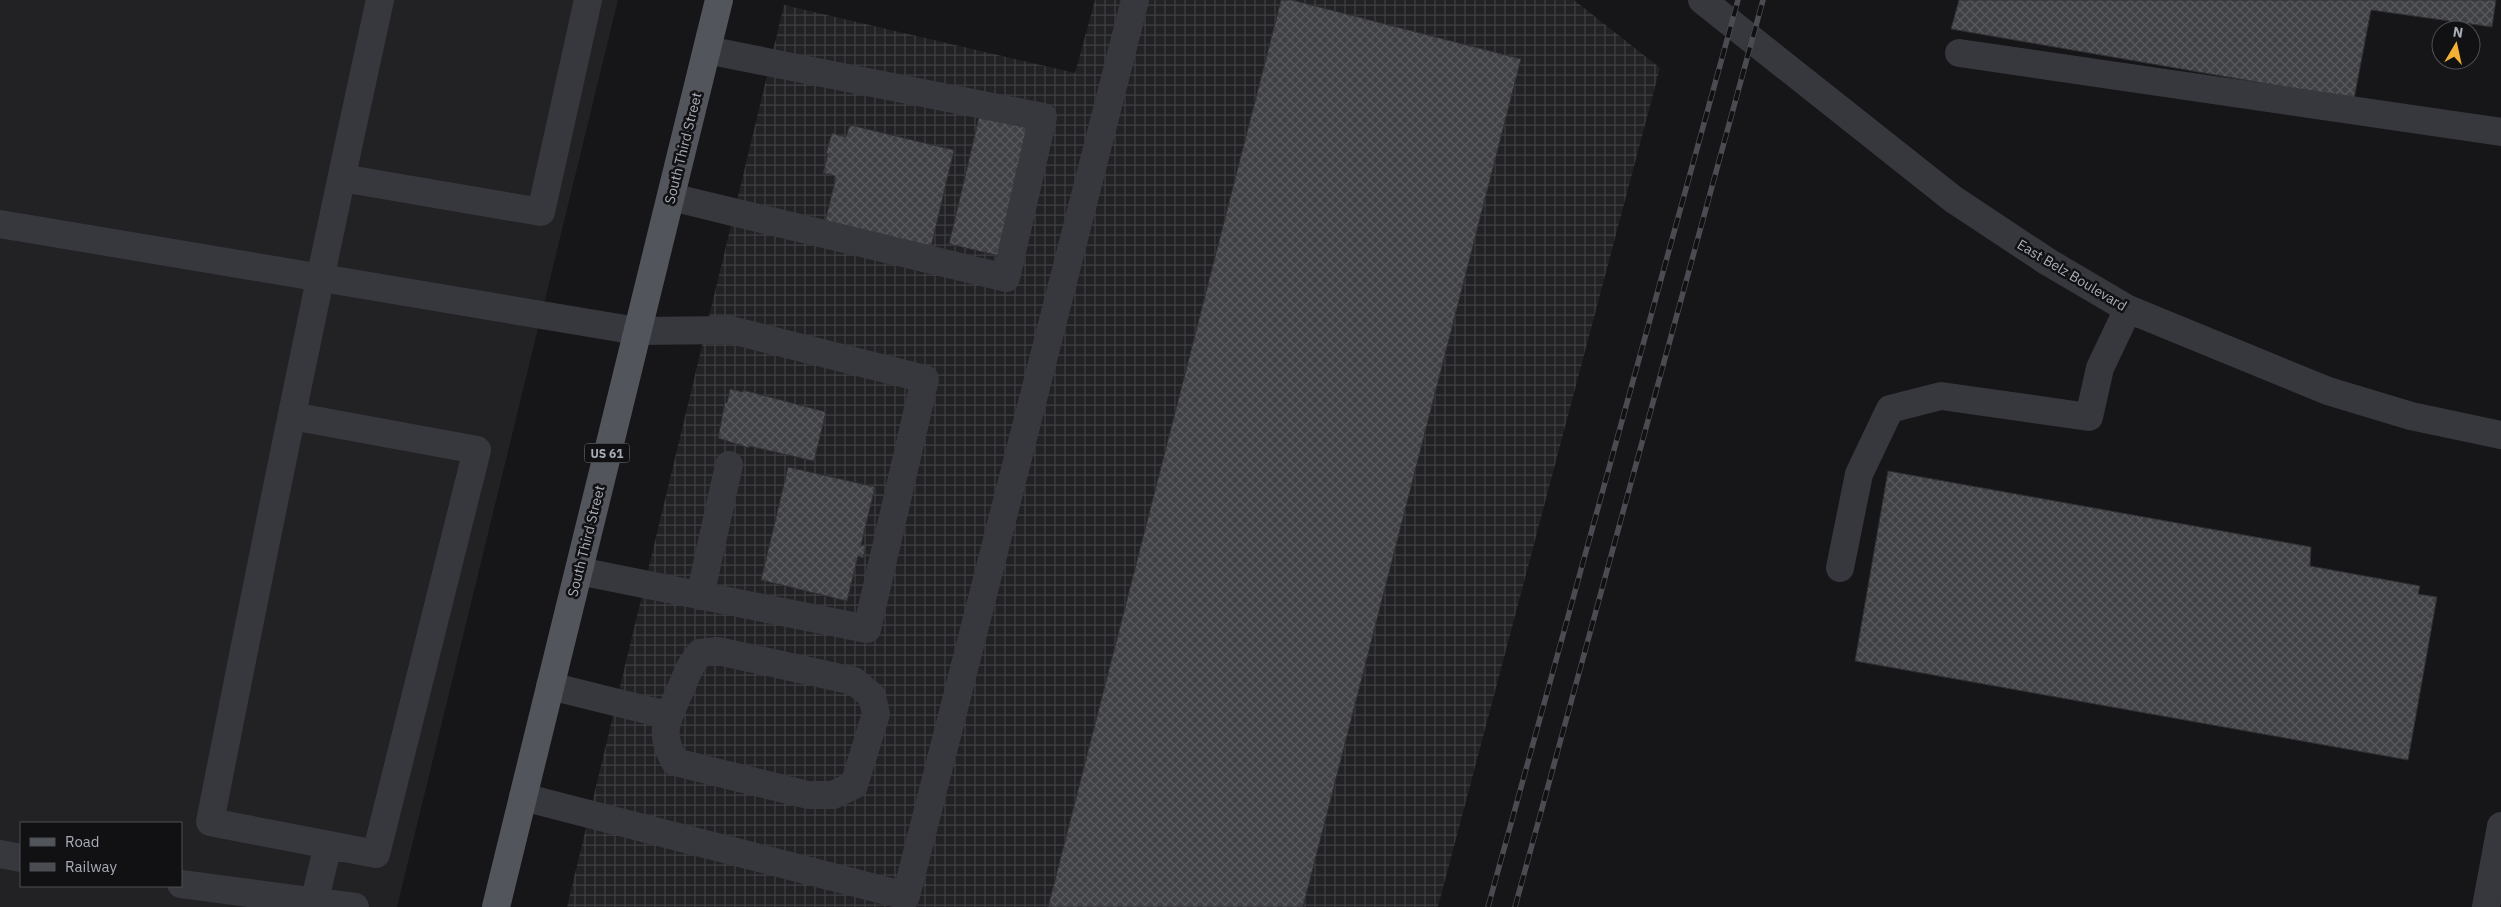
<svg xmlns="http://www.w3.org/2000/svg" width="2501" height="907" font-family="'IBM Plex Sans',sans-serif">
	<style>
		.built { fill: #222225; fill-rule: evenodd }
		.industrial { fill: url(#industrial-grid) }
		.building { fill: url(#building-cross-hatch); stroke: #303034 }
		.lines { fill: none; stroke-linecap: round; stroke-linejoin: round }
		.minor { stroke: #37383d; stroke-width: 28 }
		.major { stroke: #53555c; stroke-width: 28 }
		.rail-casing { stroke: #4a4c52; stroke-width: 5.5 }
		.rail { stroke: #111113; stroke-width: 4; stroke-dasharray: 11; stroke-linecap: butt }
		.labels { text-anchor: middle; dominant-baseline: central; stroke-width: 5; stroke-linejoin: round; paint-order: stroke }
		.shield { fill: #111113; stroke: #7b7e86; stroke-width: 1 }
		.shield-label { font-size: 12px; font-weight: bold; fill: #a8adb8 }
		.street-label { font-size: 14px; fill: #a8adb8; stroke: #111113 }
	</style>
	<defs>
		<pattern id="industrial-grid" width="8" height="8" patternUnits="userSpaceOnUse" patternTransform="scale(1.25)"><rect width="8" height="8" fill="#222225"/><path d="M0 4h8M4 0v8" fill="none" stroke="#3f3f43"/></pattern>
		<pattern id="building-cross-hatch" width="8" height="8" patternUnits="userSpaceOnUse" patternTransform="scale(1.25)"><rect width="8" height="8" fill="#404145"/><path d="M0 0l8 8M0 8l8-8" fill="none" stroke="#595a5e"/></pattern>
	</defs>
	<rect width="100%" height="100%" fill="#161618"/>
	<path class="built" d="M 0,0 L 618,0 L 397,907 L 0,907 ZM 21,823 L 181,823 L 181,886 L 21,886 Z"/>
	<path class="industrial" d="M 1095,0 L 1574,0 L 1660,68 L 1438,907 L 567,907 L 784,5 L 1075,73 Z"/>
	<path class="building" d="M 1281,0 L 1292,0 L 1521,59 L 1303,907 L 1048,907 Z
		M 1959,0 L 2496,0 L 2492,27 L 2371,10 L 2354,99 L 1951,29 Z
		M 980,113 L 1031,125 L 1000,256 L 949,244 Z
		M 850,125 L 954,150 L 931,247 L 825,222 L 835,181 L 835,176 L 823,173 L 828,154 L 826,153 L 832,133 L 846,137 Z
		M 730,389 L 743,392 L 743,390 L 826,412 L 814,461 L 749,446 L 749,448 L 718,438 L 725,402 L 727,403 Z
		M 788,467 L 875,487 L 861,545 L 866,546 L 863,558 L 858,556 L 847,601 L 761,580 Z
		M 1888,471 L 2311,547 L 2310,566 L 2420,586 L 2418,594 L 2437,597 L 2408,760 L 1855,661 Z"/>
	<g class="lines">
		<path class="minor" d="M 1702,0 L 1953,199 L 2048,262 L 2128,309 L 2328,391 L 2411,416 L 2501,435
			M 1959,53 L 2501,132
			M 342,178 L 541,212 L 588,0
			M 671,197 L 1006,278 L 1043,117 L 707,50
			M 0,224 L 637,331 L 731,330 L 925,379 L 867,629 L 579,571
			M 292,416 L 477,450 L 376,854 L 210,822 C 264,547 320,273 380,0
			M 1840,568 L 1859,474 L 1890,409 L 1941,396 L 2089,417 L 2100,368 L 2128,309
			M 700,596 L 729,465
			M 718,651 L 854,681 L 872,696 L 876,714 L 854,785 L 833,795 L 808,795 L 675,762 C 659,734 666,722 678,695 C 687,676 686,671 700,653 Z
			M 550,686 L 667,715
			M 523,797 L 906,896 L 1135,0
			M 0,854 L 21,858
			M 181,884 L 355,907
			M 313,907 L 328,845
			M 2486,907 L 2501,826"/>
		<path class="major" d="M 496,907 L 719,0"/>
		<defs>
			<path id="rail" d="M 1488,907 L 1738,0
				M 1515,907 L 1763,0"/>
		</defs>
		<use href="#rail" class="rail-casing"/>
		<use href="#rail" class="rail"/>
	</g>
	<g class="labels">
		<rect class="shield" x="584.5" y="443.5" width="45" height="19" rx="4"/>
		<g class="shield-label">
			<text x="607" y="453">US 61</text>
		</g>
		<g class="street-label">
			<text transform="translate(683 148) rotate(-76)">South Third Street</text>
			<text transform="translate(2072 275) rotate(31)">East Belz Boulevard</text>
			<text transform="translate(586 541) rotate(-76)">South Third Street</text>
		</g>
	</g>
	<rect x="20" y="822" width="162" height="65" fill="#111113" stroke="#4d4f55"/>
	<rect x="30" y="838" width="25" height="8" fill="#53555c" stroke="#4d4f55"/>
	<text x="65" y="847" font-size="15" fill="#a8adb8">Road</text>
	<rect x="30" y="863" width="25" height="8" fill="#4a4c52" stroke="#4d4f55"/>
	<text x="65" y="872" font-size="15" fill="#a8adb8">Railway</text>
	<g transform="translate(2456 45) rotate(9)"><circle r="24" fill="#111113" stroke="#4d4f55"/>
	<path d="M0-4L9 19L0 12L-9 19Z" fill="#f2b134"/>
	<text y="-8" font-size="14" font-weight="bold" text-anchor="middle" fill="#a8adb8">N</text>
	</g>
</svg>
